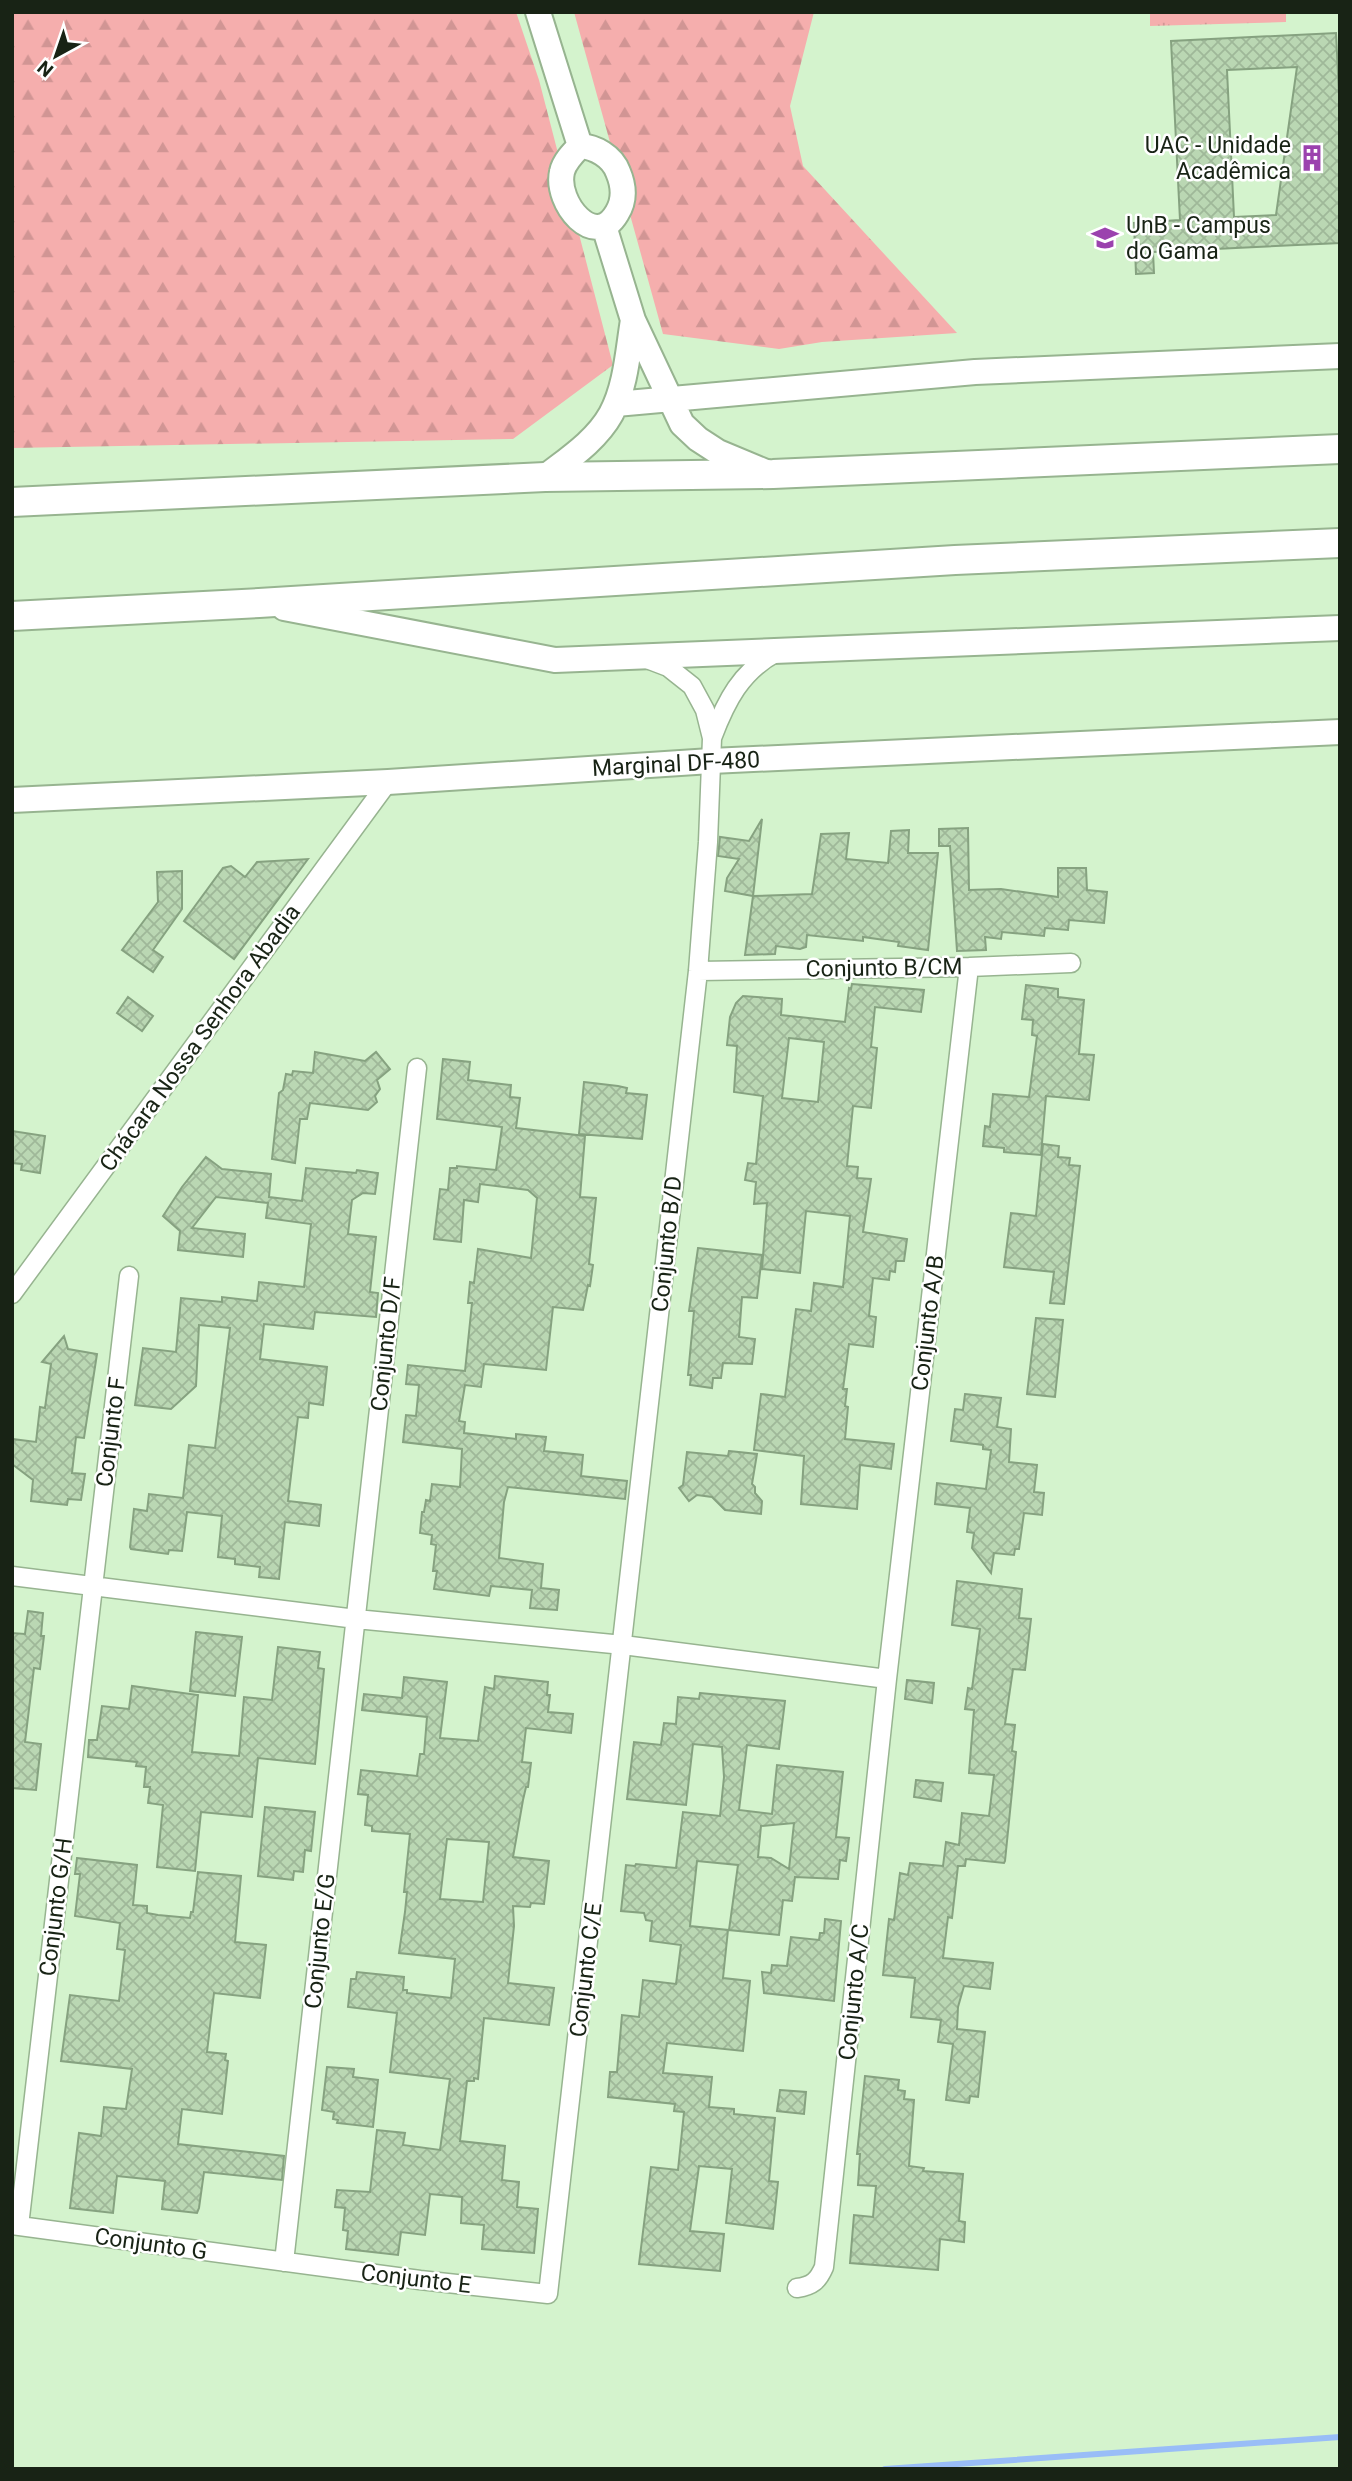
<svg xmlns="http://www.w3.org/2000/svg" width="1352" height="2481" font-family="Roboto,sans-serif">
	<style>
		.grass { fill: url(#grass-tufts) }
		.forest { fill: url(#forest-firs) }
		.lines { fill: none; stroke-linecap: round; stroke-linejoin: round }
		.stream { stroke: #99bdf7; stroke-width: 6 }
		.building { fill: url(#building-cross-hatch); stroke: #86a280; stroke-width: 2; fill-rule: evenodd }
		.street-casing { stroke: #97b490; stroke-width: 21 }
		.secondary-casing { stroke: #97b490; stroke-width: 28 }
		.primary-casing { stroke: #97b490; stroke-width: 32 }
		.street { stroke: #fff; stroke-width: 18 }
		.secondary { stroke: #fff; stroke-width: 24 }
		.primary { stroke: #fff; stroke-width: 28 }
		.labels { text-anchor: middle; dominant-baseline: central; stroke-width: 5; stroke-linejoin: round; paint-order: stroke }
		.poi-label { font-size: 23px; fill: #182315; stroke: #fff; text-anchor: end }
		.street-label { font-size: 23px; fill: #182315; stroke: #fff }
	</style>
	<defs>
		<pattern id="grass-tufts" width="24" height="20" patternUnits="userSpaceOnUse" patternTransform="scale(1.75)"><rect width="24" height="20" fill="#f5aead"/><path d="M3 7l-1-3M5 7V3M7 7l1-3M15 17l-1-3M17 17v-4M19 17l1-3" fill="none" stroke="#d19594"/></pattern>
		<pattern id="forest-firs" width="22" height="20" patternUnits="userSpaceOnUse" patternTransform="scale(1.75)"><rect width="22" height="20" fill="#f5aead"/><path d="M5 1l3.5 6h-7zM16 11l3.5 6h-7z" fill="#d19594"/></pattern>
		<pattern id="building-cross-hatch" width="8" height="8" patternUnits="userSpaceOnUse" patternTransform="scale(1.75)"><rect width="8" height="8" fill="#bad7b3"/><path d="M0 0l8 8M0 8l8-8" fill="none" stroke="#9fb899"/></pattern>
	</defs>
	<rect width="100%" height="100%" fill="#d4f3cd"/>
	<path class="grass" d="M 1150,12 L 1286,12 L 1286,22 L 1150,26 Z"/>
	<path class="forest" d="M 12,12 L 516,12 L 539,80 L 613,365 L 513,439 L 12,448 Z
		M 574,12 L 814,12 L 790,106 L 803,166 L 957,333 L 822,342 L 779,349 L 663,334 Z"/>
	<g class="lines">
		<path class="stream" d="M 885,2469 L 1340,2437"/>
	</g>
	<path class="building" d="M 1336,33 L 1340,114 L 1340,243 L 1153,252 L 1154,273 L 1136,274 L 1134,223 L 1180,220 L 1171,41 ZM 1297,67 L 1276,215 L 1234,217 L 1227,70 Z
		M 762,819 L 753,896 L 725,891 L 727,878 L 739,859 L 718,856 L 720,837 L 749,841 Z
		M 968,828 L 969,890 L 1001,889 L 1058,897 L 1058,868 L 1086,868 L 1087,890 L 1107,892 L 1104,923 L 1069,920 L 1068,930 L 1045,928 L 1044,936 L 1002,932 L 1001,939 L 985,937 L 986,950 L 957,951 L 950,846 L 939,846 L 939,829 Z
		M 909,830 L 908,853 L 938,853 L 928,950 L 898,946 L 899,942 L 863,937 L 863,941 L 807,935 L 806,947 L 800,949 L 776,946 L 775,954 L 745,955 L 753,896 L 812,894 L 821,834 L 849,833 L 846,859 L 888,863 L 891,831 Z
		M 308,859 L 234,959 L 184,921 L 223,868 L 231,866 L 245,877 L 257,862 Z
		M 182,871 L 182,909 L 153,950 L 163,957 L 153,972 L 122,950 L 158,902 L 157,872 Z
		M 852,984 L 924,990 L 921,1012 L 875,1007 L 871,1047 L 877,1048 L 871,1108 L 853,1106 L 847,1166 L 858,1167 L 857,1178 L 871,1179 L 863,1232 L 907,1239 L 904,1261 L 896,1261 L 895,1272 L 890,1271 L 889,1280 L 873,1278 L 869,1316 L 876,1317 L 873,1347 L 849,1344 L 843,1389 L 847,1389 L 845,1406 L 848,1407 L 845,1439 L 894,1444 L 891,1469 L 860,1465 L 857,1509 L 801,1504 L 804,1456 L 754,1450 L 761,1394 L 785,1397 L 796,1309 L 811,1311 L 814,1283 L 843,1287 L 850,1216 L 806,1211 L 800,1273 L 762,1269 L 767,1203 L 754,1204 L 756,1182 L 745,1180 L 748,1163 L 756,1164 L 763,1096 L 734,1092 L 737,1046 L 727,1045 L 730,1017 L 736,1003 L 743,996 L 782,999 L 781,1015 L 845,1022 L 849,988 L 851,989 ZM 789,1038 L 824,1042 L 818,1102 L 782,1098 Z
		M 1026,985 L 1058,989 L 1058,997 L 1084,1000 L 1079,1054 L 1094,1055 L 1089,1100 L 1046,1096 L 1041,1155 L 1004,1152 L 1004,1148 L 983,1146 L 985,1126 L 990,1127 L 993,1094 L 1029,1097 L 1037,1036 L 1032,1035 L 1033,1020 L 1022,1019 Z
		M 128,997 L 153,1016 L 142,1031 L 117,1013 Z
		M 315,1052 L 365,1061 L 376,1052 L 390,1069 L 377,1080 L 380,1089 L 375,1096 L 377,1102 L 368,1110 L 310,1103 L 307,1119 L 300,1119 L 295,1163 L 272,1159 L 279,1093 L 283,1090 L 286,1074 L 292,1075 L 293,1071 L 313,1073 Z
		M 443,1059 L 470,1062 L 468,1080 L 511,1085 L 510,1097 L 520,1098 L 516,1128 L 585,1136 L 580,1197 L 596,1198 L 589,1264 L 593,1265 L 590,1286 L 588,1285 L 583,1310 L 553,1307 L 546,1370 L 484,1364 L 481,1387 L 465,1385 L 459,1421 L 465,1422 L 464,1433 L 516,1439 L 516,1434 L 546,1437 L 544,1451 L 583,1455 L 581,1476 L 627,1481 L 625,1499 L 508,1487 L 504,1502 L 499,1558 L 543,1564 L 541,1588 L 559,1590 L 557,1610 L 530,1608 L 532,1590 L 491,1586 L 489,1596 L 434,1589 L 437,1571 L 433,1571 L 436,1545 L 431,1544 L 432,1535 L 420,1533 L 422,1512 L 424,1512 L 426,1500 L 430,1501 L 432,1484 L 460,1487 L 462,1449 L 403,1442 L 406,1415 L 416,1416 L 419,1385 L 406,1384 L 408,1365 L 465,1371 L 472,1303 L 468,1303 L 470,1282 L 474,1283 L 478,1249 L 531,1258 L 537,1198 L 528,1190 L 480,1184 L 478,1202 L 464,1200 L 461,1242 L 434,1239 L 440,1189 L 448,1190 L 450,1168 L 457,1168 L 457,1166 L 496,1170 L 502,1127 L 437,1119 Z
		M 584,1082 L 618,1086 L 627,1088 L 626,1093 L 647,1095 L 642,1139 L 579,1134 Z
		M 12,1131 L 45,1136 L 40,1173 L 21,1170 L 22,1164 L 12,1163 Z
		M 1043,1144 L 1059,1146 L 1058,1157 L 1070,1158 L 1069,1165 L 1080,1166 L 1064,1304 L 1050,1303 L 1054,1272 L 1004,1267 L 1011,1213 L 1036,1216 Z
		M 206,1157 L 222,1169 L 271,1174 L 269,1197 L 302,1201 L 306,1168 L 356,1173 L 357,1170 L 378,1173 L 375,1194 L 363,1193 L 352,1200 L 348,1234 L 376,1237 L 370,1292 L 378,1293 L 376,1317 L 315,1312 L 313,1329 L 264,1324 L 260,1359 L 327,1367 L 323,1405 L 309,1403 L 308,1418 L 298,1417 L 288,1501 L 321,1505 L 319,1526 L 285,1522 L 279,1579 L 259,1577 L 260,1567 L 235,1564 L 235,1559 L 218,1557 L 222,1516 L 187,1512 L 182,1551 L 169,1550 L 168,1554 L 131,1549 L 130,1547 L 134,1509 L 147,1511 L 149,1494 L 183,1498 L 189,1445 L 215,1448 L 230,1328 L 199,1325 L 196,1386 L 171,1409 L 135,1405 L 143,1348 L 176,1352 L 181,1298 L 222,1302 L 222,1297 L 257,1301 L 259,1282 L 304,1287 L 311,1224 L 266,1218 L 268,1203 L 216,1197 L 192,1228 L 245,1234 L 243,1257 L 178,1250 L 180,1231 L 163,1216 L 182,1187 Z
		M 698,1248 L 762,1255 L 757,1298 L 742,1297 L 739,1337 L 755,1339 L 752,1364 L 723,1363 L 721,1378 L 713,1378 L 712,1388 L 690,1385 L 691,1375 L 688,1375 L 694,1311 L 689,1311 Z
		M 1036,1318 L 1063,1320 L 1055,1397 L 1027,1394 Z
		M 64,1336 L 68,1349 L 97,1354 L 84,1438 L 76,1437 L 72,1473 L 85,1474 L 81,1500 L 68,1499 L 67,1505 L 31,1501 L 33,1480 L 12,1464 L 12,1439 L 36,1442 L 40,1407 L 45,1408 L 51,1364 L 42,1362 Z
		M 965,1394 L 1001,1398 L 997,1427 L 1011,1429 L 1009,1462 L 1037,1465 L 1034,1492 L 1044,1493 L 1042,1515 L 1024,1513 L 1019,1549 L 1015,1549 L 1014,1555 L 994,1553 L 991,1573 L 972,1548 L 974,1533 L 967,1532 L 970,1508 L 935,1504 L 937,1483 L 986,1489 L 991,1450 L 983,1449 L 983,1445 L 951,1441 L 955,1409 L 963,1410 Z
		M 729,1451 L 757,1454 L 752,1484 L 755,1487 L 755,1493 L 762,1501 L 761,1514 L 725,1510 L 712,1497 L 697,1495 L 689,1501 L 679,1488 L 683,1485 L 687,1452 L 728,1456 Z
		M 957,1581 L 1022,1589 L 1019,1618 L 1031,1619 L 1025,1670 L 1013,1669 L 1005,1724 L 1015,1725 L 1012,1751 L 1016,1752 L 1005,1861 L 1004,1863 L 966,1859 L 965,1866 L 958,1866 L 952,1918 L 948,1917 L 943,1958 L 993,1963 L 990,1989 L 964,1986 L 958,2007 L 957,2029 L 985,2032 L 978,2097 L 970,2096 L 969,2103 L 946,2100 L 953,2044 L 938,2042 L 941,2020 L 911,2017 L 915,1978 L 883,1975 L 889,1919 L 894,1920 L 900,1873 L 908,1875 L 910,1863 L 943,1866 L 946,1842 L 959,1845 L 962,1813 L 989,1816 L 994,1775 L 969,1773 L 974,1710 L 965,1709 L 968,1688 L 972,1689 L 980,1629 L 952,1625 Z
		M 28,1611 L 43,1613 L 41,1636 L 44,1636 L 40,1669 L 34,1668 L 25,1742 L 41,1744 L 36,1790 L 12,1788 L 12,1633 L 25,1634 Z
		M 196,1632 L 242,1637 L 235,1696 L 190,1691 Z
		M 278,1647 L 320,1652 L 318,1668 L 324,1669 L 315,1764 L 258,1758 L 252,1817 L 201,1812 L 195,1871 L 157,1867 L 163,1805 L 148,1803 L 150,1787 L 144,1787 L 146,1767 L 136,1766 L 137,1762 L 88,1757 L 89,1740 L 97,1740 L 102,1706 L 129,1709 L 132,1686 L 198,1695 L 192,1752 L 239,1756 L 244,1697 L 272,1700 Z
		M 495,1676 L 548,1682 L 547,1695 L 550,1695 L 548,1712 L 573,1714 L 571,1733 L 526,1728 L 522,1762 L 531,1763 L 528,1787 L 526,1787 L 523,1800 L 513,1857 L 549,1861 L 544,1904 L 531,1903 L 530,1907 L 513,1906 L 514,1926 L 508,1983 L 554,1988 L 549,2025 L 484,2018 L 478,2079 L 474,2078 L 474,2081 L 467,2081 L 460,2141 L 505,2146 L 502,2180 L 519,2182 L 517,2207 L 538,2209 L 534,2253 L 482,2249 L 484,2225 L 461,2223 L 462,2197 L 430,2194 L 425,2235 L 401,2232 L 398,2255 L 346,2249 L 348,2231 L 343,2230 L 345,2208 L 335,2207 L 337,2190 L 370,2192 L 377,2130 L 405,2133 L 403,2145 L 440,2150 L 450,2079 L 390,2072 L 397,2013 L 348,2007 L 351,1979 L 356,1979 L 357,1972 L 404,1977 L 403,1990 L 407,1990 L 407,1993 L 451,1998 L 455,1959 L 399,1953 L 405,1912 L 407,1892 L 404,1892 L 410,1834 L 372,1831 L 372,1826 L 365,1825 L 368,1795 L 358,1794 L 361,1770 L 417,1776 L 420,1754 L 424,1754 L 427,1717 L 362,1710 L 364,1694 L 402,1698 L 404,1677 L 447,1682 L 440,1738 L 478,1741 L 485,1687 L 494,1689 ZM 447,1839 L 489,1842 L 483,1902 L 440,1899 Z
		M 907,1680 L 934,1683 L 932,1703 L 905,1699 Z
		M 700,1693 L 785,1701 L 779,1749 L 747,1745 L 739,1810 L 772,1814 L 777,1765 L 843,1772 L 836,1837 L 849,1838 L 846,1861 L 840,1860 L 838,1879 L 795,1877 L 792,1901 L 783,1900 L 779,1935 L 729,1930 L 738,1865 L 697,1861 L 690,1926 L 728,1930 L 723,1978 L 750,1981 L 743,2051 L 667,2043 L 663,2073 L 712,2077 L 709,2107 L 734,2109 L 734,2114 L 775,2118 L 769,2181 L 778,2182 L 773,2229 L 726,2223 L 732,2169 L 699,2166 L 690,2231 L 724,2234 L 720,2271 L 639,2264 L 651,2167 L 678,2170 L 684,2112 L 674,2111 L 675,2104 L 608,2097 L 610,2072 L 617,2072 L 622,2015 L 639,2017 L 643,1980 L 676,1984 L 681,1945 L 650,1941 L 652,1921 L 646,1920 L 644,1913 L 621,1911 L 626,1865 L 635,1866 L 636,1864 L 676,1868 L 683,1812 L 720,1816 L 724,1777 L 722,1747 L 693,1744 L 686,1805 L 627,1799 L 634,1742 L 661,1745 L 664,1723 L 676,1724 L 678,1697 L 699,1699 ZM 794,1823 L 789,1869 L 771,1858 L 758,1857 L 761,1826 Z
		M 916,1780 L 943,1783 L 941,1801 L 914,1797 Z
		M 265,1807 L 315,1812 L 311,1851 L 305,1850 L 303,1872 L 294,1871 L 293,1880 L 258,1876 Z
		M 77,1858 L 137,1865 L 133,1905 L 147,1906 L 147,1913 L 158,1915 L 190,1918 L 191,1912 L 193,1912 L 198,1872 L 241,1876 L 235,1942 L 266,1945 L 260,1998 L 214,1993 L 207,2052 L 226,2054 L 225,2060 L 228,2061 L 222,2114 L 182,2109 L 178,2144 L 284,2156 L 282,2180 L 204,2172 L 199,2208 L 197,2213 L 162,2209 L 165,2181 L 117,2176 L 113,2213 L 70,2208 L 79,2133 L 101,2136 L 104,2107 L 126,2109 L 132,2069 L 61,2061 L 70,1995 L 119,2001 L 125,1950 L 117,1949 L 120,1923 L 75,1916 L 80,1874 L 75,1874 Z
		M 825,1919 L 841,1921 L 834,2001 L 764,1993 L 762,1972 L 771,1973 L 772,1965 L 787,1966 L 791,1937 L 819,1940 L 820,1933 L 824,1933 Z
		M 327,2067 L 354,2069 L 353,2077 L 378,2080 L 373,2127 L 337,2123 L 338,2120 L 333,2119 L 334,2112 L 322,2110 Z
		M 865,2076 L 899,2080 L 898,2090 L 905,2091 L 904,2099 L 914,2100 L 909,2166 L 924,2168 L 923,2171 L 963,2174 L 959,2221 L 965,2222 L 964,2242 L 940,2239 L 938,2270 L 850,2263 L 854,2215 L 873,2217 L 876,2186 L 858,2185 L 860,2154 L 857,2154 Z
		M 780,2090 L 806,2092 L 804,2114 L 777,2111 Z"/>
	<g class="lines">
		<defs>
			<path id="street" d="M 712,738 C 726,701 741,671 777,652
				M 698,971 L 969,967 L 1071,963
				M 12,1294 L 388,782
				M 12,1576 L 356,1619 L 623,1645 L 887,1679
				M 12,2225 L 420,2280 L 548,2294 L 698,971 L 708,842 L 712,738 L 705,710 L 692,686 L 668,667 L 647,659
				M 19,2226 L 129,1276
				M 284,2262 L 417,1068
				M 797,2288 C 812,2286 818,2281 824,2267 L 887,1679 L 969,967"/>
			<path id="secondary" d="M 538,12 L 580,146
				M 580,146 C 595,147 612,156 618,172 C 624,186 625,200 617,213 C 595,251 555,203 562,172 C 564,162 573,153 580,146 Z
				M 604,226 L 633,320 L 682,424 L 698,439 L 718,452 L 766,472
				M 616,404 L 975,372 L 1340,356
				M 545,477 C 568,459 596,441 611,414 C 626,387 628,350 633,320
				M 284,608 L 555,660 L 1340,628
				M 12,800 L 388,782 L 711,761 L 1340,732"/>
			<path id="primary" d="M 12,502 L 545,477 L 773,474 L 1340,449
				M 12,616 L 259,603 L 955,560 L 1340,543"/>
		</defs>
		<use href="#street" class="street-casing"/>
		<use href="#secondary" class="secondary-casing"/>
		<use href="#primary" class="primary-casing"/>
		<use href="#street" class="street"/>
		<use href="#secondary" class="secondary"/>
		<use href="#primary" class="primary"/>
	</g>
	<defs>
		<symbol id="building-bare" viewBox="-9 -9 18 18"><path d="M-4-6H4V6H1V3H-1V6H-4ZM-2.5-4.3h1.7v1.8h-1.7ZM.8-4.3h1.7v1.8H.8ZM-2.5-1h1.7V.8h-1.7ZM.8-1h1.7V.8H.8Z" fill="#9b42ae" stroke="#fff" stroke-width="2.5" paint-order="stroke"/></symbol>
		<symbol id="university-bare" viewBox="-9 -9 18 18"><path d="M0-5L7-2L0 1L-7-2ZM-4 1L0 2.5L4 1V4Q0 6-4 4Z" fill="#9b42ae" stroke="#fff" stroke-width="2.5" paint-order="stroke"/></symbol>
	</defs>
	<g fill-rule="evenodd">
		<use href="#building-bare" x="1293" y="139" width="38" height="38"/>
		<use href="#university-bare" x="1086" y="219" width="38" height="38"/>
	</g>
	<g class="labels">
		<g class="poi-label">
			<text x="1291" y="145">UAC - Unidade<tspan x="1291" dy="26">Acadêmica</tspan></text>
			<text x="1126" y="225" text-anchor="start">UnB - Campus<tspan x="1126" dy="26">do Gama</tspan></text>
		</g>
		<g class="street-label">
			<text transform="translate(676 764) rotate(-3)">Marginal DF-480</text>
			<text transform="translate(884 968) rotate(-1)">Conjunto B/CM</text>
			<text transform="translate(200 1038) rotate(-54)">Chácara Nossa Senhora Abadia</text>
			<text transform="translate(667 1244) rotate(-84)">Conjunto B/D</text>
			<text transform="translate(928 1323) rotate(-83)">Conjunto A/B</text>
			<text transform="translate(386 1344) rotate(-84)">Conjunto D/F</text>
			<text transform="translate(111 1432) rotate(-83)">Conjunto F</text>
			<text transform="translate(56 1907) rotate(-83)">Conjunto G/H</text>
			<text transform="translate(320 1941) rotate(-84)">Conjunto E/G</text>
			<text transform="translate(586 1970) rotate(-83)">Conjunto C/E</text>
			<text transform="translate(854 1992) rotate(-84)">Conjunto A/C</text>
			<text transform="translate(151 2244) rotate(8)">Conjunto G</text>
			<text transform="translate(416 2279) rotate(7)">Conjunto E</text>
		</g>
	</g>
	<rect width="1352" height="2481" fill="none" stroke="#182315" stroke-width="28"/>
	<g transform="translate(56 56) rotate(220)" stroke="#ffffff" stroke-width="5" paint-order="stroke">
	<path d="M0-5L12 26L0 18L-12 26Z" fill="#182315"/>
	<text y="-10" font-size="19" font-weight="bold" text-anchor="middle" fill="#182315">N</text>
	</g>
</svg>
